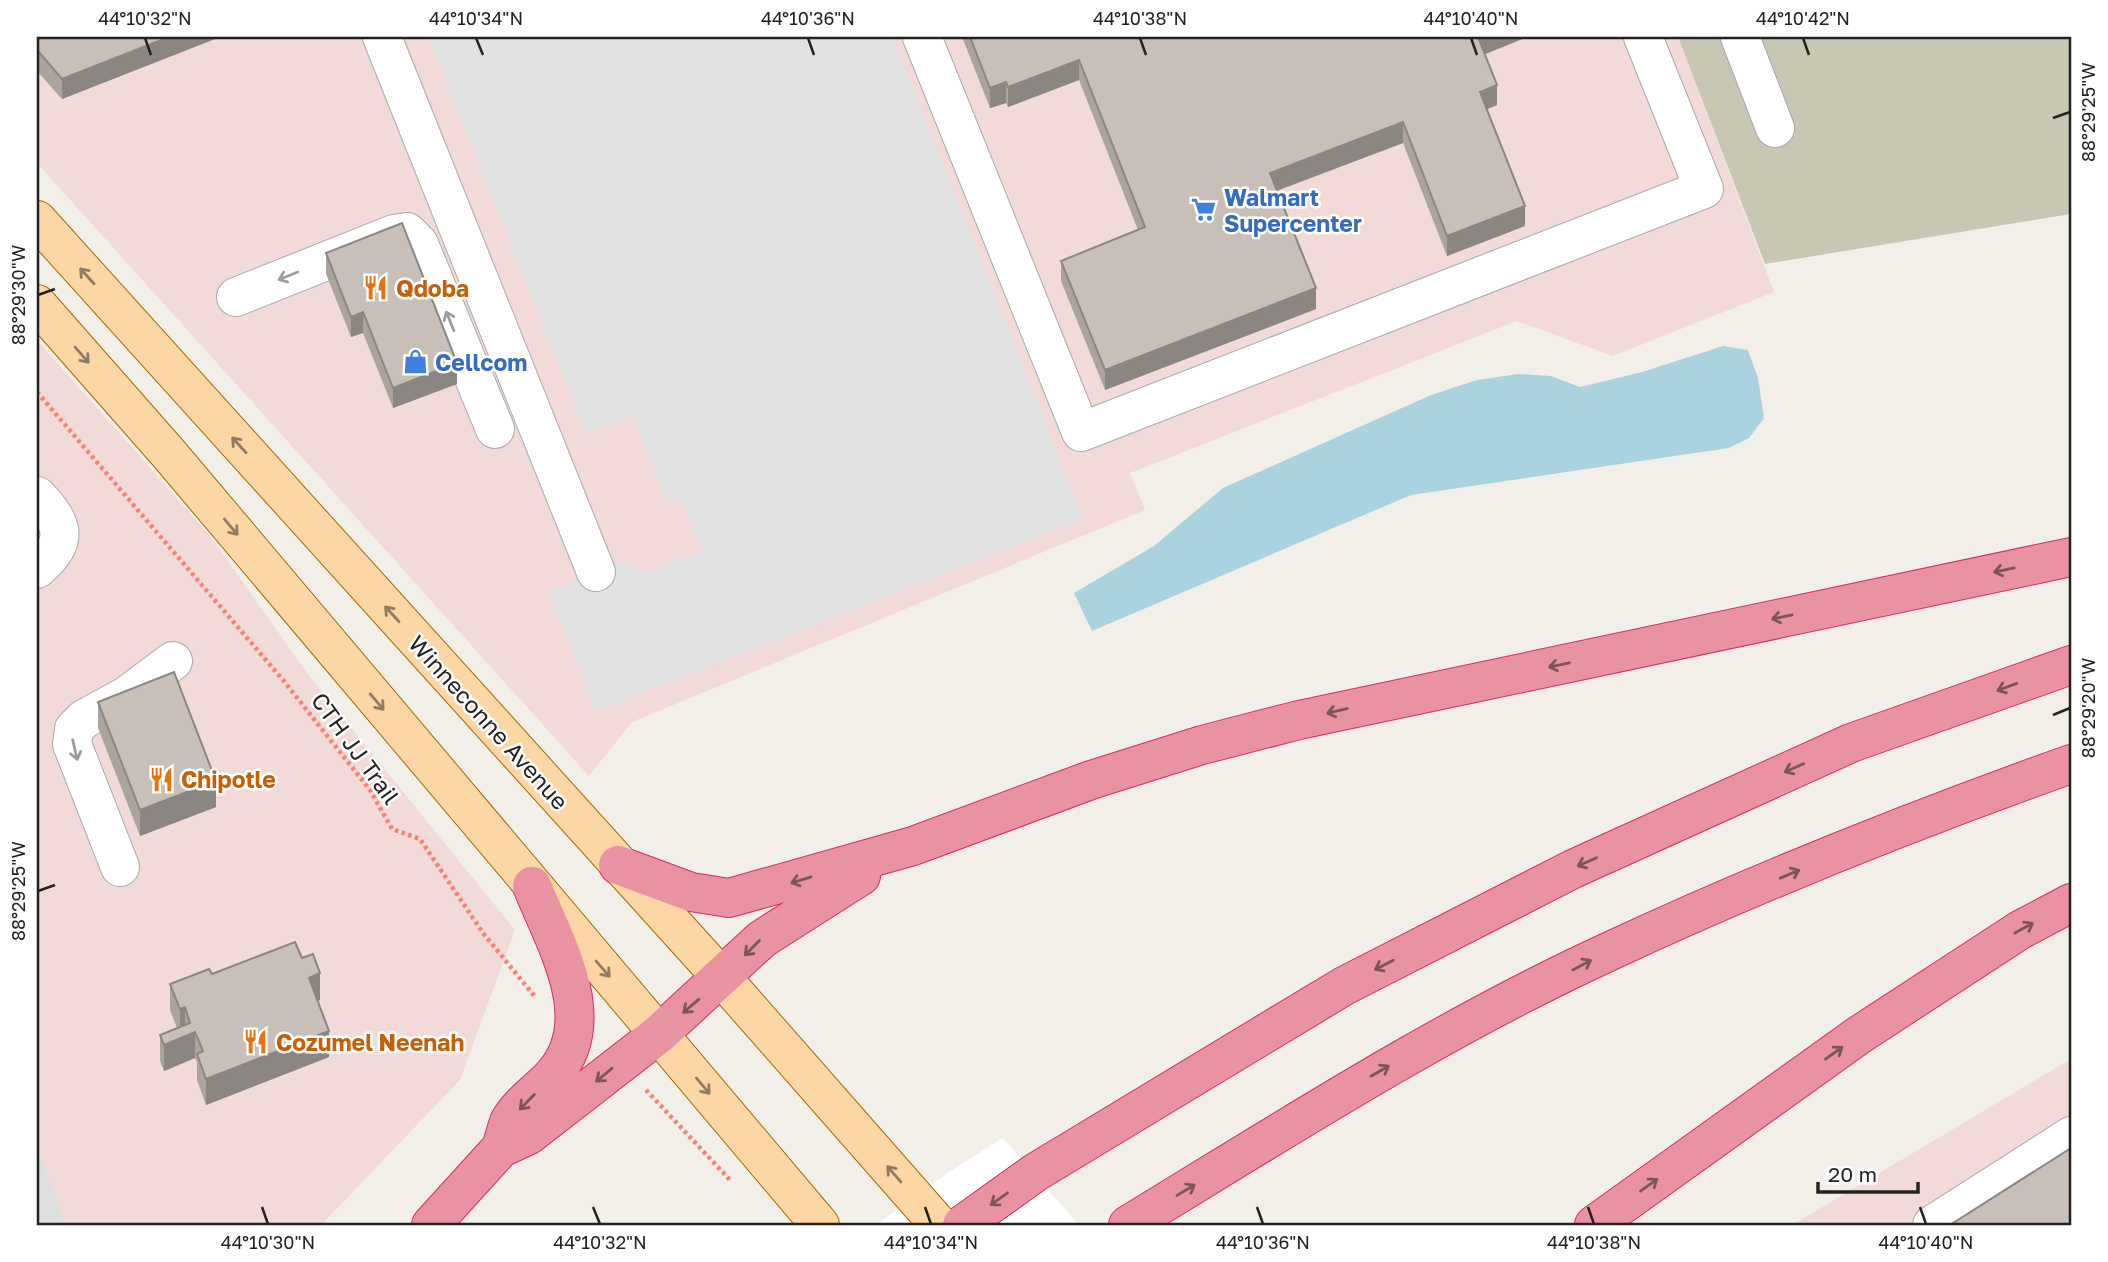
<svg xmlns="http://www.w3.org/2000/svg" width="2108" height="1262" font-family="'Golos Text',sans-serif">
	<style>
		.residential { fill: #e0dfdf }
		.commercial { fill: #f2dad9 }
		.construction { fill: #c7c7b4 }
		.parking { fill: #e2e2e2 }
		.water { fill: #aad3df }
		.pier { fill: #fff }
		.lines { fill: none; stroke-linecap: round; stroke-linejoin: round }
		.minor-casing { stroke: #a9a9a9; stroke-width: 40 }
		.major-casing { stroke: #a06b00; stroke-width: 40 }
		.highway-casing { stroke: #dc2a67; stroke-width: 40 }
		.path { stroke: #fa8072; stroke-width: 4.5; stroke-dasharray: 3.5 3.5; stroke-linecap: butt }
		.minor { stroke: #fff; stroke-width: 38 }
		.major { stroke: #fcd6a4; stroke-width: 38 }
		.highway { stroke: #e892a2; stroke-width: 38 }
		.wall { fill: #aba49e }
		.shaded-wall { fill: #8b8681 }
		.building { fill: #c7bfb8; stroke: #8b8681; stroke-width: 2 }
		.oneway { stroke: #8f7c63 }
		.oneway2 { stroke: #9c9c9c }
		.oneway3 { stroke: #7b545c }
		.ticks { fill: none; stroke: #222; stroke-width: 2.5 }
		.labels { text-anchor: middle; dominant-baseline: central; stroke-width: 5; stroke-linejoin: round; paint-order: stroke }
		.shop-label { font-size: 23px; font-weight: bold; fill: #366cbe; stroke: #fff; text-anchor: start }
		.food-label { font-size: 23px; font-weight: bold; fill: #c56008; stroke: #fff; text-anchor: start }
		.street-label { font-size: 23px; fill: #222; stroke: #fff }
		.neatline { fill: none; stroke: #222; stroke-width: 2.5 }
		.ticks-label { font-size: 18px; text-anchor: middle; fill: #222 }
	</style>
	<rect width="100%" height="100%" fill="#f2efe9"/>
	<path class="residential" d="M 37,1146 L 66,1225 L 37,1225 Z"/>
	<path class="commercial" d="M 37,37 L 1678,37 L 1774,292 L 1613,356 L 1517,321 L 1130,473 L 1145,510 L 632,722 L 589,776 L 37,163 Z
		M 37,340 L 210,536 L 310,677 L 515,930 L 460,1080 L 321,1225 L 66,1225 L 37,1146 Z
		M 2071,1059 L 2071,1225 L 1792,1225 Z"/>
	<path class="construction" d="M 1678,37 L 2071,37 L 2071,214 L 1765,264 Z"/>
	<path class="parking" d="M 428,37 L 893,37 L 1083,519 L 596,711 L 548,591 L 618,562 L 639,569 L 657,569 L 702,551 L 681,499 L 668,504 L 633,415 L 586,433 Z"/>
	<path class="water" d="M 1723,346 L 1748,350 L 1758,378 L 1764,418 L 1749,438 L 1729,448 L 1411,495 L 1092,631 L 1074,593 L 1154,546 L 1223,488 L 1431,395 L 1477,380 L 1518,374 L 1551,376 L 1580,387 L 1642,372 Z"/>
	<path class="pier" d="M 1003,1138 L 1079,1225 L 876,1225 L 949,1172 Z"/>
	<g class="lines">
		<defs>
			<path id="minor" d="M 382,37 L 596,572
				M 922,37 L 1081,432 L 1704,189 L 1643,37
				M 1740,37 L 1775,128
				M 236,297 L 394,234 L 407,232 L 419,244 L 495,429
				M 37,496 C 65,525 69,542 37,569
				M 120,867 L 72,744 L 74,729 L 84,719 L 126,696 L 173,661
				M 1932,1225 L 2071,1136"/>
			<path id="major" d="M 37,220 L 722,978 L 939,1225
				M 37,304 L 169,454 L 820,1225"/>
			<path id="highway" d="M 618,865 L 691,892 L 729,898 L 913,846 L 1091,780 L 1202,745 L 1299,720 L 2071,557
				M 501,1148 C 504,1139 506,1130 509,1122 C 518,1104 541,1089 554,1074 C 602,1019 554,942 532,886
				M 431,1225 L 501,1148 L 529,1135 L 659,1034 L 762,939 L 861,876
				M 962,1225 L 1036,1172 L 1344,986 L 1573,869 L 1851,743 L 2071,665
				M 1128,1225 C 1284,1130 1439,1030 1606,953 C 1758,882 1914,820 2071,764
				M 1594,1225 L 1859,1035 L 2020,930 L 2071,903"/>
		</defs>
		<use href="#minor" class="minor-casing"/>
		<use href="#major" class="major-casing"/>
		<use href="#highway" class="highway-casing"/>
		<path class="path" d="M 37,392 L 283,680 L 370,790 L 392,829 L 420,839 L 483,933 L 536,998
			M 646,1090 L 731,1181"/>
		<use href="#minor" class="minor"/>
		<use href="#major" class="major"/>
		<use href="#highway" class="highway"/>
	</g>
	<path class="wall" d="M 37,37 L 220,37 L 62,99 L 37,71 Z
		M 962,37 L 1527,37 L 1485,54 L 1497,105 L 1487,109 L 1525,226 L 1447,256 L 1403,143 L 1277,191 L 1316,309 L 1105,390 L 1061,281 L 1061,261 L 1138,230 L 1079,80 L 1008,107 L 1006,103 L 990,108 Z
		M 326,253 L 457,384 L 393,408 L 363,333 L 351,337 L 326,274 Z
		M 98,702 L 216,807 L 140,836 L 98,728 Z
		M 302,958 L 320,1000 L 318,1001 L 329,1057 L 206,1105 L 197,1080 L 197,1062 L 195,1058 L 164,1071 L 160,1061 L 160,1035 L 177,1028 L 170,1010 L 170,984 L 212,974 Z"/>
	<path class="shaded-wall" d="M 169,37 L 220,37 L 62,99 L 62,79 Z
		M 1478,37 L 1527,37 L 1478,57 Z
		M 1079,60 L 1079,80 L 1008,107 L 1008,87 Z
		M 1006,82 L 1006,103 L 990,108 L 990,88 Z
		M 1497,85 L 1497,105 L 1480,112 L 1480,92 Z
		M 1403,122 L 1403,143 L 1270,193 L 1270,173 Z
		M 1525,206 L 1525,226 L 1447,256 L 1447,236 Z
		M 1316,288 L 1316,309 L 1105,390 L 1105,370 Z
		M 363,312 L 363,333 L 351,337 L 351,317 Z
		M 457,363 L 457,384 L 393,408 L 393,388 Z
		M 216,781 L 216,807 L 140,836 L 140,810 Z
		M 320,973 L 320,1000 L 309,1004 L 309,978 Z
		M 185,1007 L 185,1034 L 180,1035 L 180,1009 Z
		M 329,1031 L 329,1057 L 206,1105 L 206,1079 Z
		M 195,1032 L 195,1058 L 164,1071 L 164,1045 Z"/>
	<path class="building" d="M 37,37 L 169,37 L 62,79 L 37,50 Z
		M 970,37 L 1478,37 L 1497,85 L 1480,92 L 1525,206 L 1447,236 L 1403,122 L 1270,173 L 1316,288 L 1105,370 L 1061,261 L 1145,227 L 1079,60 L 1008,87 L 1006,82 L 990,88 Z
		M 402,223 L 457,363 L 393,388 L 363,312 L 351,317 L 326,253 Z
		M 174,672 L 216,781 L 140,810 L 98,702 Z
		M 295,942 L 302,958 L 313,954 L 320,973 L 309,978 L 329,1031 L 206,1079 L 197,1054 L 203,1051 L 195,1032 L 164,1045 L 160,1035 L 190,1023 L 185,1007 L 180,1009 L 170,984 L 209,969 L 212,974 Z
		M 2071,1148 L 2071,1225 L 1950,1225 Z"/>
	<defs><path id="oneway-shaft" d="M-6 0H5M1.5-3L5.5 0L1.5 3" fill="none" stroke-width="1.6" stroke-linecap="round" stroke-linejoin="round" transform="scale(1.75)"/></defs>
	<g class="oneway">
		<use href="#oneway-shaft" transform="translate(87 276) rotate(-132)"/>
		<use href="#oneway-shaft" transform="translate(82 355) rotate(49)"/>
		<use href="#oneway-shaft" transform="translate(239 445) rotate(-132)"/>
		<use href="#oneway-shaft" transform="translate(231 527) rotate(50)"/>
		<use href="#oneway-shaft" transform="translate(392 614) rotate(-132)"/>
		<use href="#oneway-shaft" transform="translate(377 702) rotate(50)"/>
		<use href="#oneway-shaft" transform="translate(603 969) rotate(49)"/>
		<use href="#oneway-shaft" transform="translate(703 1086) rotate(50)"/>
		<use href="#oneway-shaft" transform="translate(894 1174) rotate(-131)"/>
	</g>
	<g class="oneway2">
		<use href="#oneway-shaft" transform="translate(288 276) rotate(158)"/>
		<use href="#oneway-shaft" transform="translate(450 321) rotate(-112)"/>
		<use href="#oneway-shaft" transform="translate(75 750) rotate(77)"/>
	</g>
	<g class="oneway3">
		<use href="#oneway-shaft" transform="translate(2004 570) rotate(168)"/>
		<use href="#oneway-shaft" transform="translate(1782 617) rotate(168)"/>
		<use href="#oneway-shaft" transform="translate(1559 665) rotate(168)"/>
		<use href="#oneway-shaft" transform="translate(2007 687) rotate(160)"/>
		<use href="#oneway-shaft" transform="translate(1337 711) rotate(167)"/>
		<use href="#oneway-shaft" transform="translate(1794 768) rotate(156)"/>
		<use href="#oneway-shaft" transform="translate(1587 862) rotate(156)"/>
		<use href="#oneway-shaft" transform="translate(1790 874) rotate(-23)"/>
		<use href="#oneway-shaft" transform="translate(801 880) rotate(163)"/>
		<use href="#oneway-shaft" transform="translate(2024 928) rotate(-29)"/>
		<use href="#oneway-shaft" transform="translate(752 948) rotate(135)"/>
		<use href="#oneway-shaft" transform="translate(1384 965) rotate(153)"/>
		<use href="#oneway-shaft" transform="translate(1582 965) rotate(-28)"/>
		<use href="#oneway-shaft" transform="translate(691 1006) rotate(139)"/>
		<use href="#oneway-shaft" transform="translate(1834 1053) rotate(-35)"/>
		<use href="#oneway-shaft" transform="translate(1380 1071) rotate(-30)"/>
		<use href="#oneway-shaft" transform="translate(604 1075) rotate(140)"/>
		<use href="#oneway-shaft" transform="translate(527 1102) rotate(134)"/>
		<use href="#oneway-shaft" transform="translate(1649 1185) rotate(-36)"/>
		<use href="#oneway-shaft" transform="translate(1186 1190) rotate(-31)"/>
		<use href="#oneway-shaft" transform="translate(999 1199) rotate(144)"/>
	</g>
	<path class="ticks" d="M 145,38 L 151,55M 476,38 L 483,55M 808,38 L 814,55M 1140,38 L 1146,55M 1471,38 L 1477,55M 1803,38 L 1809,55M 2053,118 L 2070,112M 38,295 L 55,289M 2053,715 L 2070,708M 38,891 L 55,885M 262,1207 L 268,1224M 593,1207 L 600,1224M 925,1207 L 931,1224M 1257,1207 L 1263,1224M 1588,1207 L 1594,1224M 1920,1207 L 1926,1224"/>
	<defs>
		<symbol id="supermarket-bare" viewBox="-9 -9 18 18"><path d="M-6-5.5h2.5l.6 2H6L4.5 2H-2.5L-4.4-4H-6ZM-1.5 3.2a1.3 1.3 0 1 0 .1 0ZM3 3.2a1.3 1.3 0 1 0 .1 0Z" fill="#3f7fe0" stroke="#fff" stroke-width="2.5" paint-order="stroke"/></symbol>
		<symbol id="restaurant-bare" viewBox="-9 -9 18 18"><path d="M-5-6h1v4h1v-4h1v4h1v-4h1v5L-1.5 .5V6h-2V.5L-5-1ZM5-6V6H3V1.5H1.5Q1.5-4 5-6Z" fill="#e8710a" stroke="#fff" stroke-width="2.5" paint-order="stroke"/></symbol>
		<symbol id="shop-bare" viewBox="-9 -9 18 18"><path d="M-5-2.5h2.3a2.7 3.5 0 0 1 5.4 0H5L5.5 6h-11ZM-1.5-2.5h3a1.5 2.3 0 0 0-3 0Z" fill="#3f7fe0" stroke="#fff" stroke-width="2.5" paint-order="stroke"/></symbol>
	</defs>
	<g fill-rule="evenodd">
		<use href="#supermarket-bare" x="1186" y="192" width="35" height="35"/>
		<use href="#restaurant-bare" x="358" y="270" width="35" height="35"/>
		<use href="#shop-bare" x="398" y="344" width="35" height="35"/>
		<use href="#restaurant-bare" x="144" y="762" width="35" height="35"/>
		<use href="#restaurant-bare" x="238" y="1024" width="35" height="35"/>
	</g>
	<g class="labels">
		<g class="shop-label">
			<text x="1224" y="197">Walmart<tspan x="1224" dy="26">Supercenter</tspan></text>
			<text x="435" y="362">Cellcom</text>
		</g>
		<g class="food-label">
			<text x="396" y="288">Qdoba</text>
			<text x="181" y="779">Chipotle</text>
			<text x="276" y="1042">Cozumel Neenah</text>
		</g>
		<g class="street-label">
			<text transform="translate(489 722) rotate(48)">Winneconne Avenue</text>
			<text transform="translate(356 748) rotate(54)">CTH JJ Trail</text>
		</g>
	</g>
	<rect width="2108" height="1262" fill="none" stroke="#ffffff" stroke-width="77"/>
	<path d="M1818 1182v10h100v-10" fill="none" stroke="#222222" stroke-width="3.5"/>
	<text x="1828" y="1182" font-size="21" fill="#222222" stroke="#ffffff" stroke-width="5" paint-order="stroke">20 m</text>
	<rect x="38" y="38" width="2032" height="1186" class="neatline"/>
	<g class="ticks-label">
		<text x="145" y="25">44°10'32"N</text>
		<text x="476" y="25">44°10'34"N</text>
		<text x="808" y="25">44°10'36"N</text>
		<text x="1140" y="25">44°10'38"N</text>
		<text x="1471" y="25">44°10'40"N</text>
		<text x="1803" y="25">44°10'42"N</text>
		<text transform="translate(2089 112) rotate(-90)" y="6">88°29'25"W</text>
		<text transform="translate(19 295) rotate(-90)" y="6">88°29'30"W</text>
		<text transform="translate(2089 708) rotate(-90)" y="6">88°29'20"W</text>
		<text transform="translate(19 891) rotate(-90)" y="6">88°29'25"W</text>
		<text x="268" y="1249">44°10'30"N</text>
		<text x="600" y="1249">44°10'32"N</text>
		<text x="931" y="1249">44°10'34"N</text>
		<text x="1263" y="1249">44°10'36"N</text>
		<text x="1594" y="1249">44°10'38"N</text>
		<text x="1926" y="1249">44°10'40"N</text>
	</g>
</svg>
